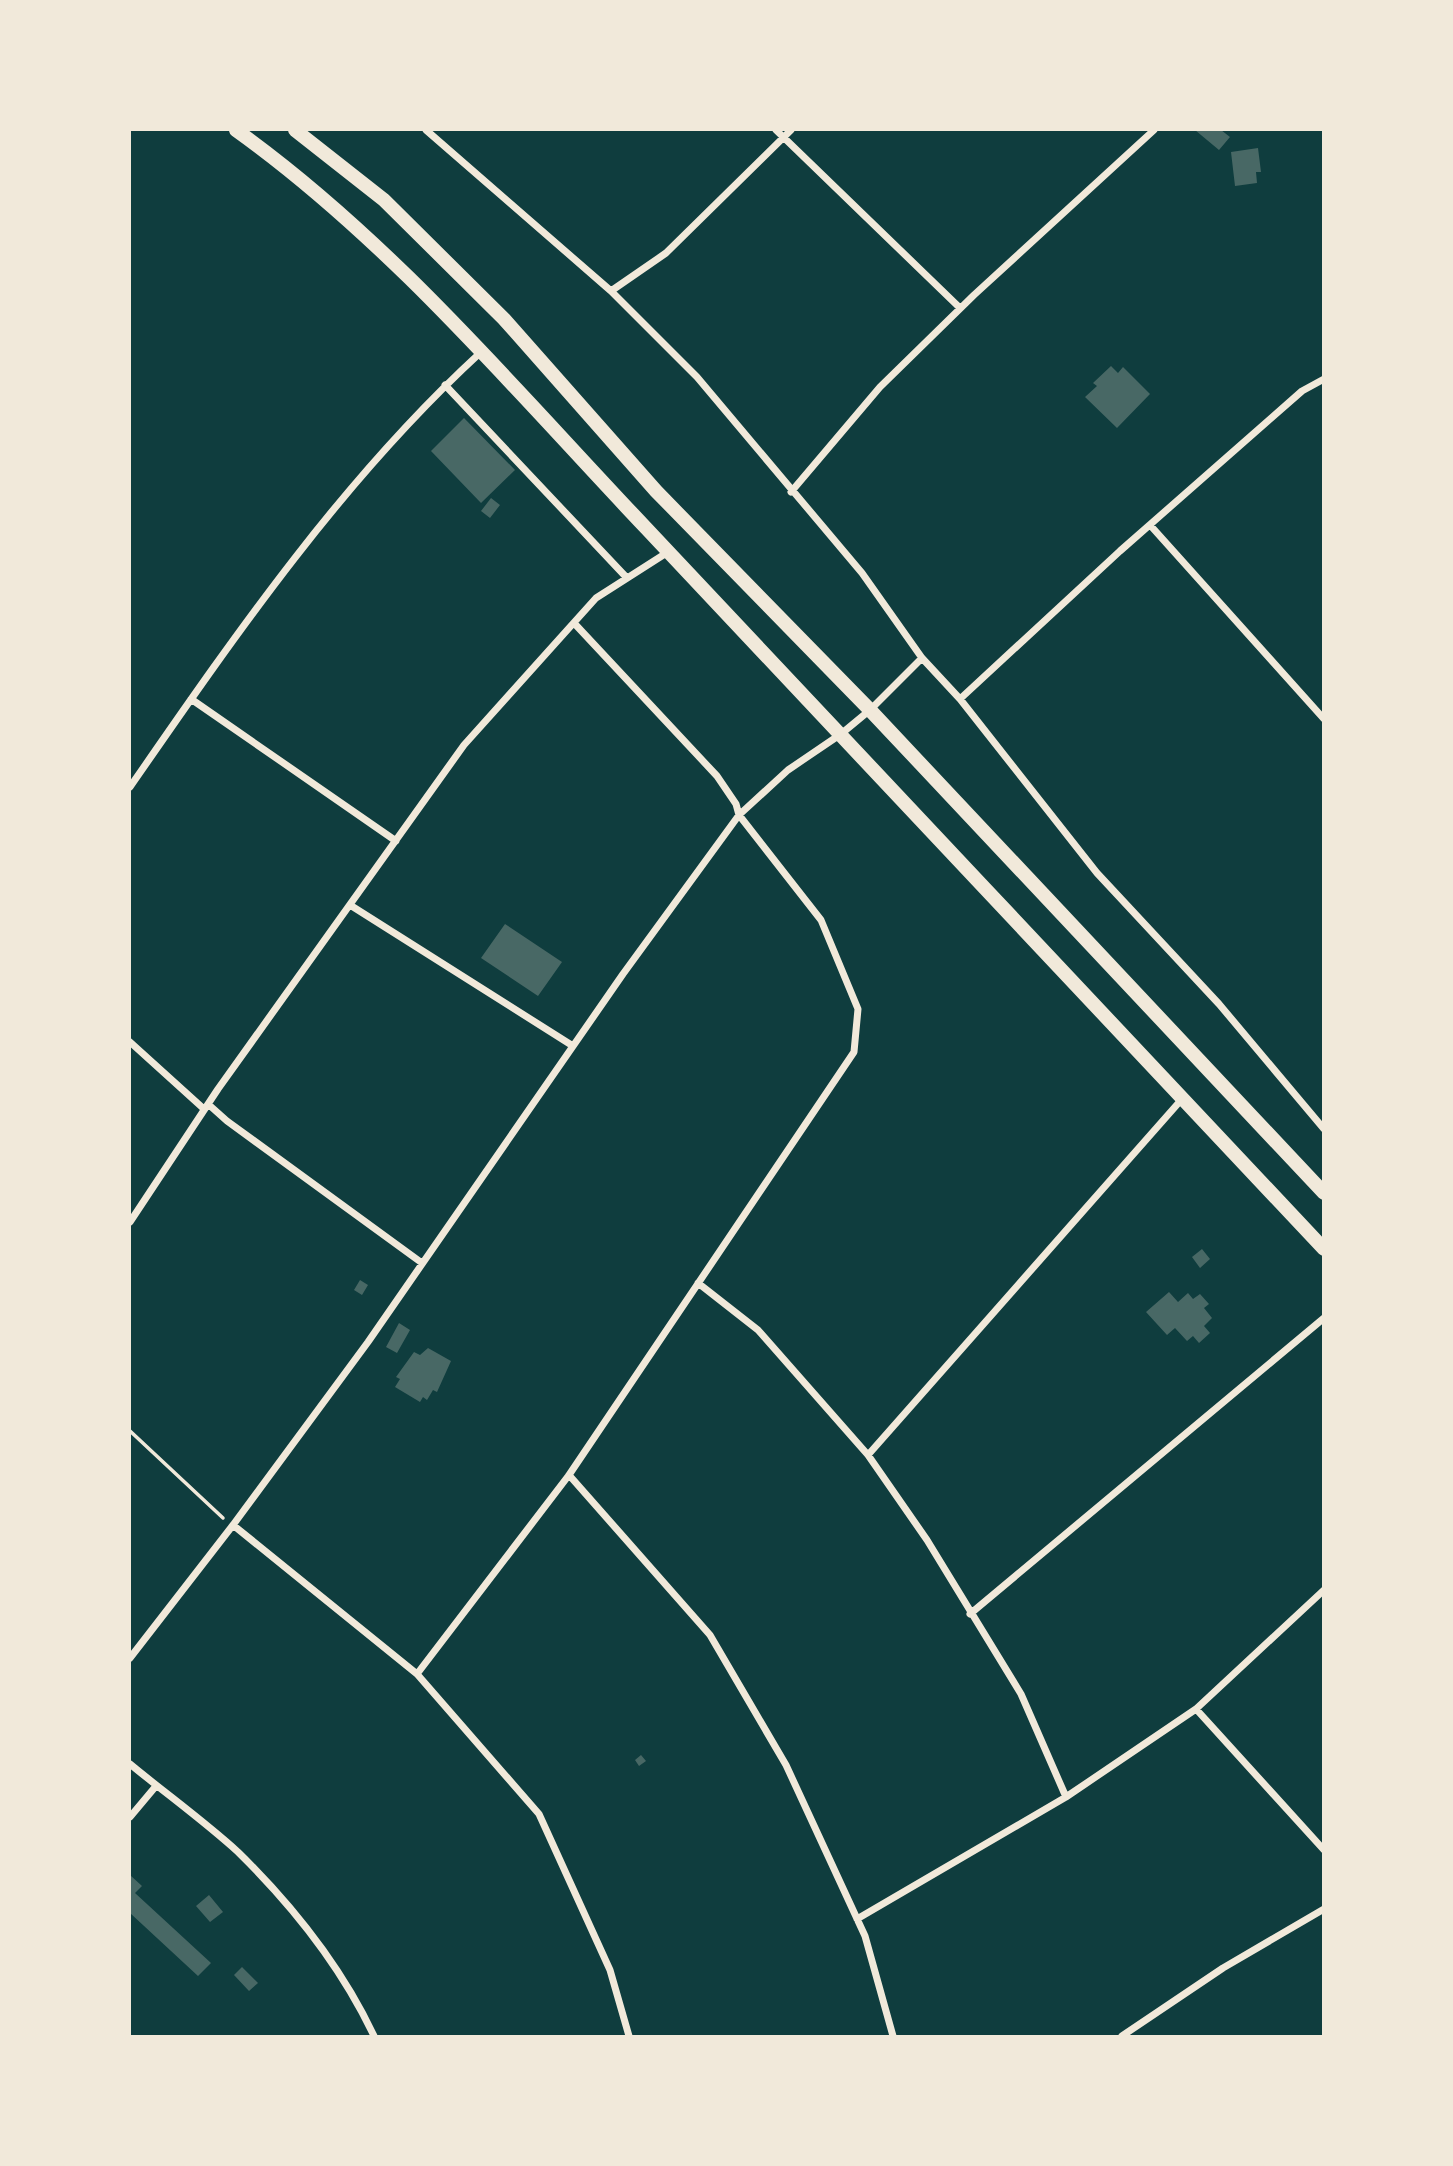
<svg xmlns="http://www.w3.org/2000/svg" width="1453" height="2166" font-family="'Archivo Narrow',sans-serif">
	<style>
		.building { fill: #486865 }
		.lines { fill: none; stroke-linecap: round; stroke-linejoin: round }
		.path { stroke: #f1e9da; stroke-width: 3.5 }
		.minor { stroke: #f1e9da; stroke-width: 7 }
		.secondary { stroke: #f1e9da; stroke-width: 14 }
	</style>
	<rect width="100%" height="100%" fill="#0f3d3e"/>
	<path class="building" d="M 1195,130 L 1221,130 L 1230,137 L 1219,150 Z
		M 1258,148 L 1261,172 L 1256,172 L 1257,183 L 1235,186 L 1231,152 Z
		M 1111,366 L 1118,373 L 1123,367 L 1150,394 L 1117,428 L 1085,397 L 1097,386 L 1093,383 Z
		M 464,418 L 515,470 L 481,503 L 431,451 Z
		M 491,498 L 500,505 L 490,518 L 481,511 Z
		M 505,924 L 562,962 L 538,996 L 481,958 Z
		M 1202,1249 L 1210,1259 L 1200,1268 L 1192,1257 Z
		M 360,1280 L 368,1285 L 362,1295 L 354,1290 Z
		M 1169,1292 L 1178,1302 L 1188,1293 L 1193,1299 L 1200,1294 L 1209,1304 L 1204,1308 L 1212,1318 L 1204,1326 L 1210,1333 L 1199,1343 L 1193,1336 L 1187,1341 L 1175,1328 L 1167,1335 L 1146,1312 Z
		M 399,1323 L 410,1330 L 397,1353 L 386,1347 Z
		M 428,1348 L 451,1361 L 437,1392 L 433,1390 L 427,1400 L 423,1397 L 420,1402 L 395,1387 L 400,1379 L 396,1377 L 414,1352 L 420,1355 Z
		M 641,1755 L 646,1761 L 639,1766 L 635,1760 Z
		M 130,1875 L 142,1886 L 135,1893 L 211,1963 L 198,1976 L 130,1913 Z
		M 209,1895 L 223,1912 L 210,1922 L 196,1906 Z
		M 242,1967 L 258,1983 L 249,1991 L 234,1975 Z"/>
	<g class="lines">
		<path class="path" d="M 130,1431 L 223,1518"/>
		<path class="minor" d="M 426,130 L 611,291 L 697,377 L 862,573 L 922,658 L 960,699 L 1097,873 L 1219,1004 L 1324,1129
			M 776,130 L 960,308
			M 611,291 L 666,253 L 791,130
			M 445,385 L 627,578
			M 791,492 L 880,387 L 974,295 L 1154,130
			M 1150,525 L 1324,719
			M 191,699 L 396,841
			M 960,699 L 1120,551 L 1302,391 L 1324,379
			M 130,787 C 236,634 342,480 480,353
			M 350,905 L 573,1046
			M 130,1042 L 204,1109
			M 208,1104 L 227,1121 L 422,1263
			M 130,1222 L 218,1089 L 464,745 L 596,598 L 668,552
			M 698,1283 L 758,1330 L 868,1455 L 927,1540 L 1021,1694 L 1066,1797 L 857,1919
			M 868,1455 L 1182,1099
			M 569,1475 L 710,1635 L 786,1765 L 865,1936 L 893,2036
			M 233,1525 L 417,1674 L 539,1814 L 610,1970 L 629,2036
			M 970,1614 L 1324,1318
			M 130,1658 L 233,1525 L 368,1342 L 623,974 L 739,815 L 788,770 L 841,734 L 870,710 L 922,658
			M 417,1674 L 569,1475 L 854,1052 L 858,1009 L 821,920 L 739,815 L 736,804 L 717,776 L 574,623
			M 1196,1709 L 1324,1850
			M 130,1764 C 165,1793 204,1821 238,1852 C 292,1905 342,1968 374,2036
			M 1066,1797 L 1196,1709 L 1324,1590
			M 130,1817 L 156,1786
			M 1122,2036 L 1223,1968 L 1324,1909"/>
		<path class="secondary" d="M 236,130 C 391,241 516,391 646,528 C 873,767 1097,1010 1324,1249
			M 295,130 L 384,200 L 504,319 L 656,491 L 870,710 L 1324,1193"/>
	</g>
	<rect width="1453" height="2166" fill="none" stroke="#f1e9da" stroke-width="262"/>
</svg>
